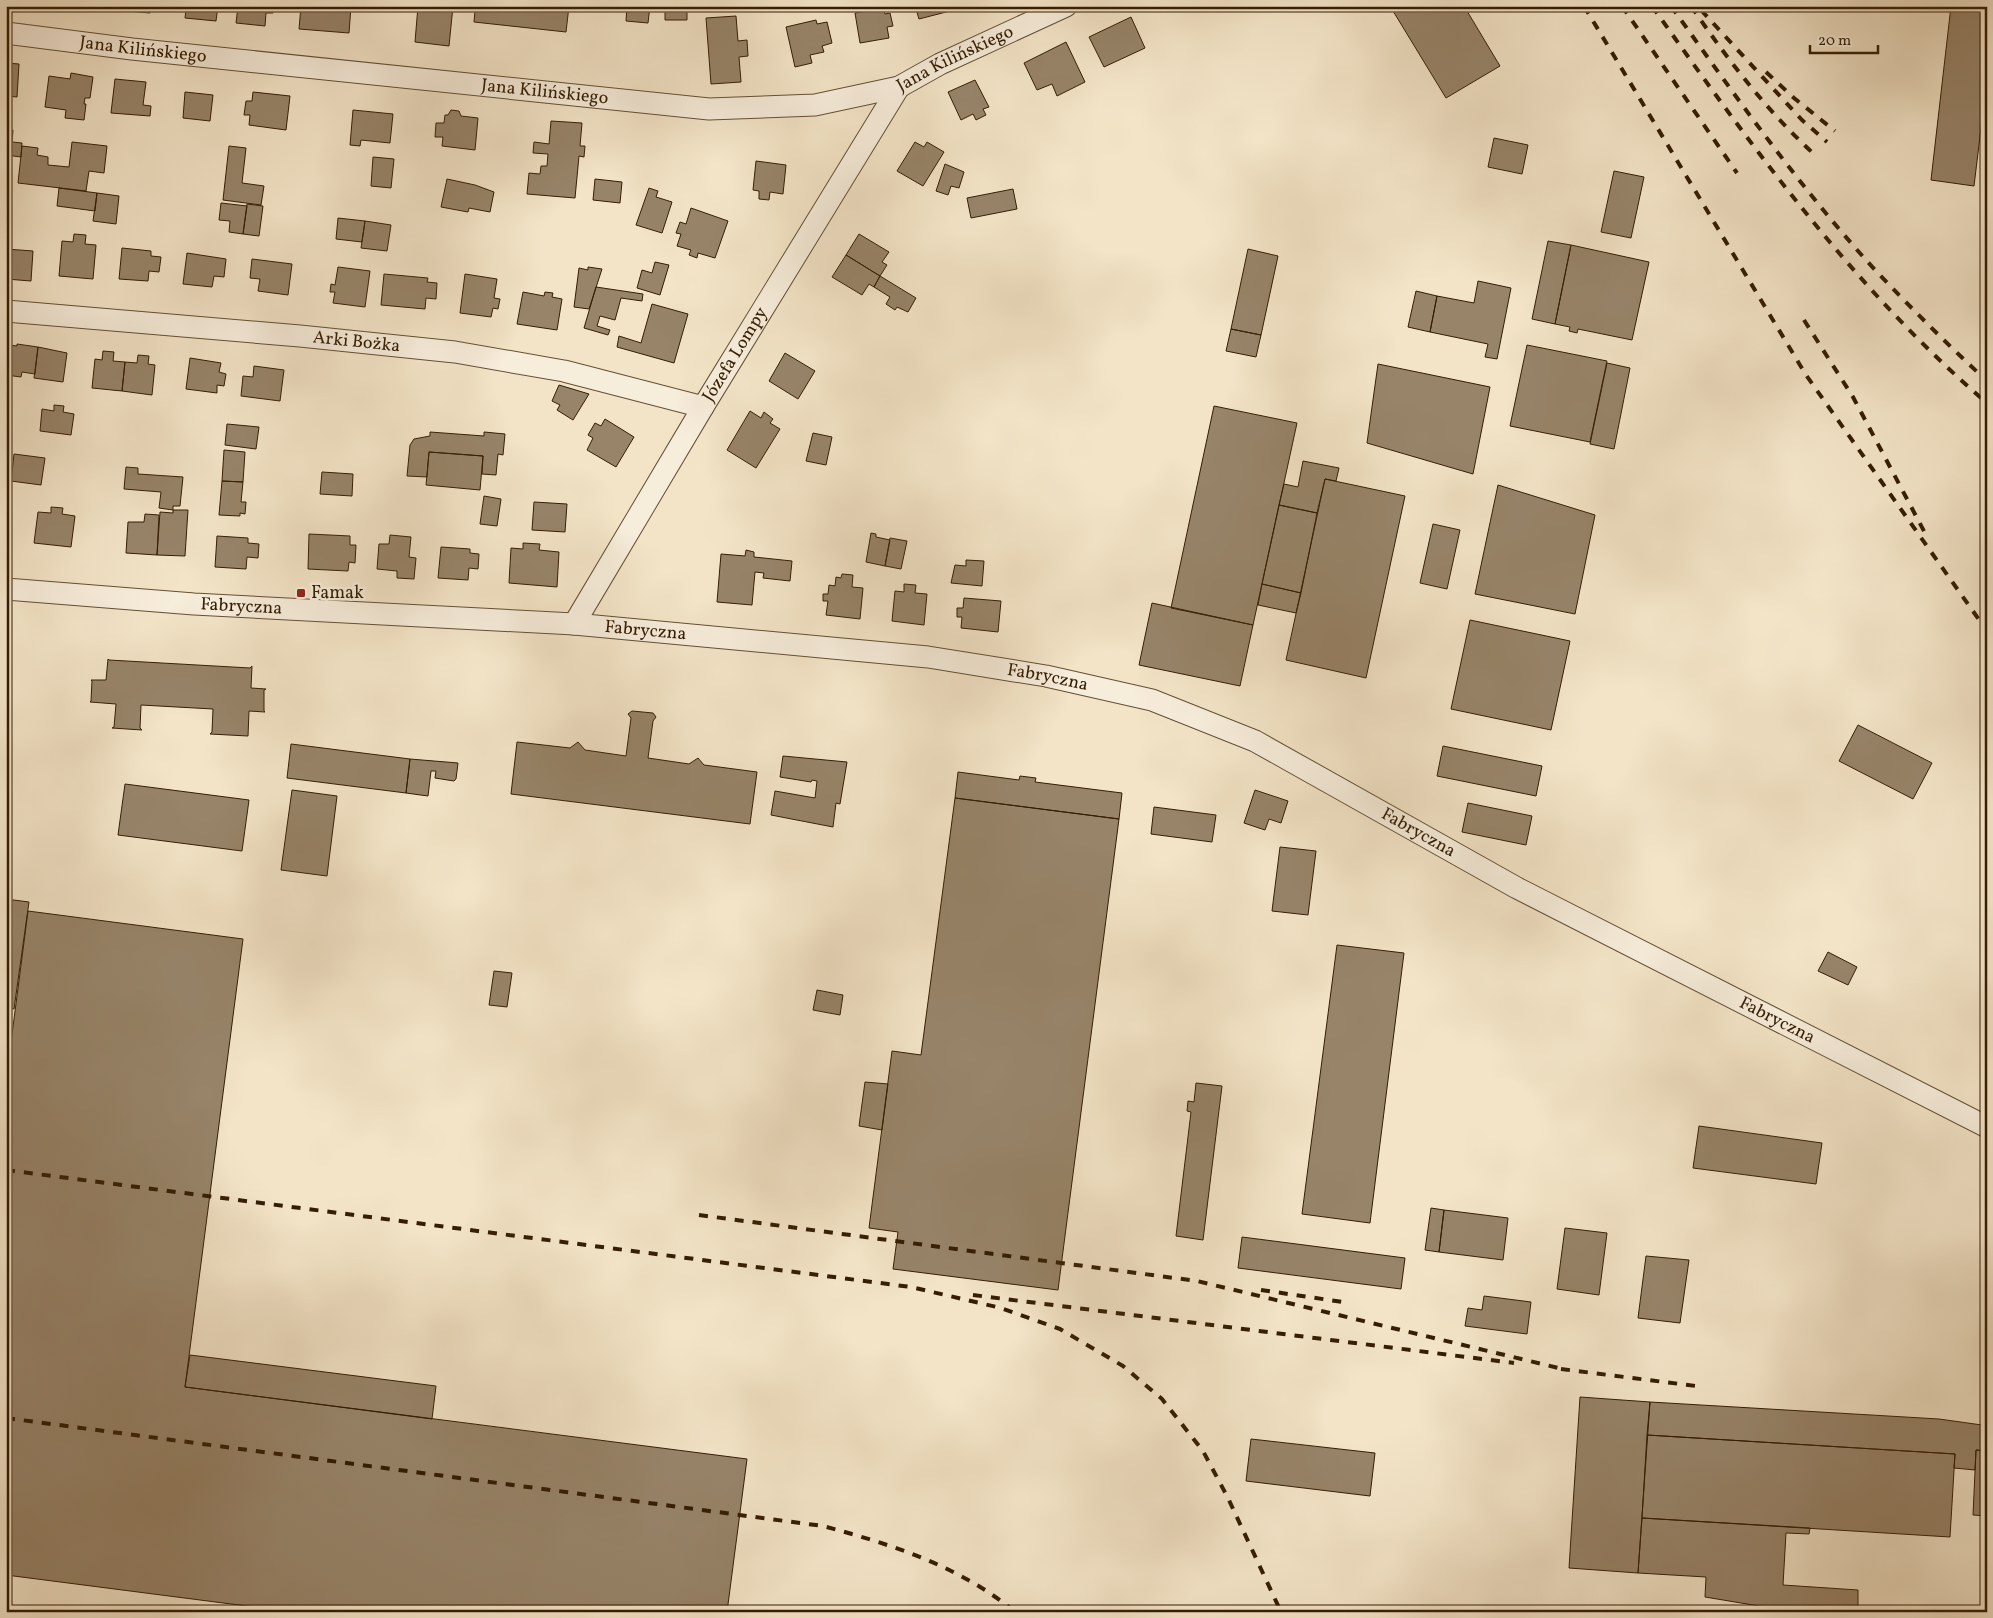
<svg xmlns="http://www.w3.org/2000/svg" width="1993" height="1618" font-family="Vollkorn,serif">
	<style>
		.building { fill: #978469; stroke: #341d04 }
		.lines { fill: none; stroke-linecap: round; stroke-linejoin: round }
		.minor-casing { stroke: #644f35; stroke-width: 23 }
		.minor { stroke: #f7eddb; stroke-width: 21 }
		.rail { stroke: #341d04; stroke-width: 4; stroke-dasharray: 9 9; stroke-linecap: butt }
		.poi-dot { fill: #8f2418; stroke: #f7eddb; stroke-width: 2 }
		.labels { text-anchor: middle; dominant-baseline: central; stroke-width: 5; stroke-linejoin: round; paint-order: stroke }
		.street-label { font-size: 18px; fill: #341d04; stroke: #f7eddb }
		.poi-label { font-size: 18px; fill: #341d04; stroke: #f7eddb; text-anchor: start }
	</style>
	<rect width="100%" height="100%" fill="#f3e4c7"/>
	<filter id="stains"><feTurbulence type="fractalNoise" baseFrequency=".004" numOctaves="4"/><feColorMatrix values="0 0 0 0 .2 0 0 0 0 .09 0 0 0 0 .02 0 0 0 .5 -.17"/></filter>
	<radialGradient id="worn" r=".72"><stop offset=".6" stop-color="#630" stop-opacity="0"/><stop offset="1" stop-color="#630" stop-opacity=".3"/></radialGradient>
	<path class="building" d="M 117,6 L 151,6 L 150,13 L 117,10 Z
		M 180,6 L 218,6 L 216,21 L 185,18 L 186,10 L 180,10 Z
		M 238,6 L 274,6 L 273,13 L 266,13 L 265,26 L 236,23 Z
		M 301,6 L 351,6 L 349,33 L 299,29 Z
		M 418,6 L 453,6 L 449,46 L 415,42 Z
		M 453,6 L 569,6 L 566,32 L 474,22 L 475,11 L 453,9 Z
		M 627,6 L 650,6 L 648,23 L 626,21 Z
		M 665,6 L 687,6 L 687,20 L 665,20 Z
		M 915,6 L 953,6 L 954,10 L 919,19 Z
		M 1390,6 L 1464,6 L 1500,66 L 1446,98 Z
		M 1951,6 L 1987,6 L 1987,78 L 1974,186 L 1931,180 Z
		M 883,8 L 885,14 L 890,13 L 893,26 L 887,27 L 889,38 L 860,43 L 855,13 Z
		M 736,16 L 738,41 L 747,40 L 748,56 L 739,57 L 741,82 L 711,84 L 706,18 Z
		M 1131,17 L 1145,48 L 1104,67 L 1089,37 Z
		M 816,20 L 817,24 L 827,22 L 832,43 L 822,46 L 824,52 L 810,55 L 812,63 L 795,67 L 786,27 Z
		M 1066,42 L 1085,82 L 1057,96 L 1052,84 L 1037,90 L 1024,63 Z
		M 6,63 L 19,64 L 17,97 L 6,96 Z
		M 71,73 L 93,77 L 90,98 L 85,98 L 84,104 L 86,104 L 84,120 L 65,118 L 66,110 L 45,107 L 49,76 L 70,79 Z
		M 115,79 L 146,82 L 143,105 L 151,106 L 150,116 L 111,113 Z
		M 975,80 L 989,107 L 983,109 L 986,115 L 976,120 L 973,114 L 961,120 L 948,92 Z
		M 185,92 L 213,95 L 210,121 L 183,118 Z
		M 253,92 L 290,96 L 286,130 L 249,125 L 250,115 L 244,115 L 246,101 L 252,101 Z
		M 353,110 L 393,114 L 390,143 L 361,140 L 360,146 L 350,145 Z
		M 451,110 L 459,111 L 461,116 L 478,118 L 475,150 L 442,146 L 443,137 L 435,137 L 436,123 L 444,123 L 445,115 L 448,115 Z
		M 551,121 L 582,123 L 580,146 L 585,146 L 584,157 L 579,156 L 575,198 L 527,194 L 529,173 L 540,174 L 541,166 L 547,166 L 548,154 L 533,153 L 534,142 L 549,144 Z
		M 6,129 L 13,130 L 12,142 L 22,143 L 21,157 L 6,155 Z
		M 1494,138 L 1528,145 L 1522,174 L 1488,167 Z
		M 72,142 L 107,146 L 104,173 L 89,171 L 86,191 L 18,183 L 22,146 L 38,148 L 37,155 L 48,157 L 48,165 L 69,167 Z
		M 915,142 L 924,147 L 927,142 L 944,152 L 923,186 L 897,171 Z
		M 229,146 L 246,148 L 242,183 L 264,186 L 261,205 L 223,200 Z
		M 373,157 L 394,159 L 391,188 L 371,186 Z
		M 756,161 L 786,165 L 783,194 L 770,192 L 769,200 L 759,199 L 759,191 L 753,190 Z
		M 945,164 L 964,172 L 959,188 L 951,186 L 948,195 L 936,191 Z
		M 1614,171 L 1644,177 L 1631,238 L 1601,232 Z
		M 447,179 L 475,185 L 494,192 L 490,212 L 469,208 L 468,212 L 441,207 Z
		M 595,179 L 622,182 L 620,203 L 593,200 Z
		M 59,188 L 97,193 L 95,211 L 57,206 Z
		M 649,188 L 658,191 L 656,197 L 672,202 L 662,233 L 636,225 Z
		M 1013,189 L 1017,209 L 971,218 L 967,198 Z
		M 97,193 L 119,196 L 116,224 L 93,221 Z
		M 221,203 L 247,206 L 243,234 L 229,232 L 230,221 L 219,220 Z
		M 247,204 L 263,206 L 259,236 L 243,234 Z
		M 691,208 L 728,221 L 715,258 L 698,253 L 697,258 L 689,255 L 691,250 L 677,246 L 681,234 L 676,233 L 680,222 L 686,224 Z
		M 338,218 L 365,221 L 362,242 L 336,239 Z
		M 365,221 L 391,225 L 387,251 L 361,248 Z
		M 74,234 L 86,235 L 85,244 L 96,245 L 93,279 L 59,276 L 62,241 L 73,242 Z
		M 859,234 L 889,252 L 882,262 L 887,265 L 880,276 L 846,255 Z
		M 1548,241 L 1571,245 L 1555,324 L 1532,319 Z
		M 1571,245 L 1649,262 L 1632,340 L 1578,329 L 1577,333 L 1569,331 L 1570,327 L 1555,324 Z
		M 122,248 L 151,251 L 151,256 L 161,257 L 159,272 L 149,271 L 148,281 L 119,279 Z
		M 6,249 L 33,251 L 31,281 L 6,279 Z
		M 1248,249 L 1278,256 L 1261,335 L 1231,329 Z
		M 187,253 L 226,259 L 224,277 L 214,276 L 212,287 L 183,284 Z
		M 846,255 L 880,276 L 874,287 L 869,284 L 862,295 L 832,277 Z
		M 252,259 L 292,264 L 288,295 L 258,291 L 260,279 L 250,278 Z
		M 655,262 L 669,265 L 660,295 L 637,288 L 642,270 L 652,273 Z
		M 338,267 L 370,271 L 365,307 L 333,303 L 335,292 L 330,292 L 331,284 L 335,285 Z
		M 588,267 L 602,269 L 589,309 L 574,307 L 579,268 L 588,270 Z
		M 384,274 L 428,278 L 427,282 L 437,283 L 436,299 L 426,298 L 425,309 L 381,305 Z
		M 465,274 L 497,279 L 494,298 L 500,299 L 498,309 L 493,308 L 491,317 L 460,313 Z
		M 880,276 L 916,298 L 908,312 L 897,307 L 895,310 L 886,304 L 890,297 L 874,287 Z
		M 1478,281 L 1511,288 L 1497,359 L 1485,357 L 1488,344 L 1430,332 L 1437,296 L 1474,303 Z
		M 596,287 L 643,294 L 642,301 L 621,298 L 615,320 L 600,316 L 597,326 L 610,330 L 608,335 L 584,328 Z
		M 1416,291 L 1437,296 L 1430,332 L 1408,327 Z
		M 523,292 L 544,296 L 545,292 L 553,293 L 552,297 L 562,299 L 557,330 L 517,324 Z
		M 652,304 L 688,314 L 674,363 L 617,347 L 619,336 L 641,343 Z
		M 1231,329 L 1261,335 L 1256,357 L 1226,351 Z
		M 17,344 L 38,347 L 35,374 L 22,372 L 21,377 L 6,375 L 9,345 L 17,346 Z
		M 1527,345 L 1607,361 L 1590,442 L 1510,426 Z
		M 38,347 L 67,353 L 63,382 L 34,378 Z
		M 103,351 L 114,352 L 113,361 L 125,362 L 122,391 L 92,388 L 95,359 L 102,360 Z
		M 785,353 L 815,371 L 798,399 L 769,381 Z
		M 138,355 L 149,356 L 148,364 L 155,365 L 152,395 L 122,391 L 125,362 L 137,363 Z
		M 190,358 L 221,363 L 219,372 L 226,374 L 224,386 L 217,385 L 217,393 L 186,389 Z
		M 1607,363 L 1630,368 L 1614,449 L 1590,444 Z
		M 1378,364 L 1490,387 L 1473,474 L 1367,443 Z
		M 254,366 L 284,370 L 280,401 L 241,396 L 243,376 L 253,377 Z
		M 559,385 L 589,394 L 573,420 L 557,410 L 560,405 L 552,401 Z
		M 54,405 L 64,406 L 63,412 L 74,414 L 71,435 L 40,431 L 42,409 L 54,411 Z
		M 1214,406 L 1297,423 L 1253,625 L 1171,608 Z
		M 750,411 L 761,418 L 764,412 L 773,419 L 770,423 L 780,429 L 756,468 L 727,450 Z
		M 605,419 L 634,437 L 616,467 L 587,450 L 593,438 L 588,435 L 595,423 L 601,426 Z
		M 227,424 L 259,427 L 256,449 L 225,445 Z
		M 430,432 L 484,436 L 484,432 L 505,434 L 503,455 L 498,454 L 496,475 L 482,474 L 483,456 L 429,452 L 427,477 L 407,476 L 410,445 L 414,439 L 430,436 Z
		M 813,433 L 832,437 L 826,465 L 806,461 Z
		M 224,450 L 245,452 L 243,482 L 222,481 Z
		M 429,452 L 483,456 L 480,490 L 426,485 Z
		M 14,454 L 45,458 L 41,485 L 11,481 Z
		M 1303,461 L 1339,468 L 1336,481 L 1325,479 L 1317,513 L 1279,505 L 1284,484 L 1298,487 Z
		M 126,467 L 138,468 L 138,474 L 183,477 L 180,506 L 173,506 L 173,510 L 159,508 L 161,492 L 124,489 Z
		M 322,472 L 353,474 L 352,496 L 320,494 Z
		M 1325,479 L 1405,496 L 1366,678 L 1286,660 Z
		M 222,481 L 243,482 L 241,502 L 246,502 L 245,514 L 240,513 L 240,516 L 219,515 Z
		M 1498,485 L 1595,515 L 1575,614 L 1475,594 Z
		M 484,496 L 501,499 L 497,526 L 480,524 Z
		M 534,502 L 567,504 L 565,532 L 532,530 Z
		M 1279,505 L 1317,513 L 1301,593 L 1262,584 Z
		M 51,507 L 63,508 L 62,514 L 75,516 L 71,547 L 34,543 L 38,512 L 51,513 Z
		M 173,510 L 188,510 L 185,556 L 157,555 L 160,512 L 173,513 Z
		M 145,514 L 159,515 L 157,555 L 126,553 L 128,522 L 144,522 Z
		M 1433,524 L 1460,530 L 1447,589 L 1420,583 Z
		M 871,533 L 876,534 L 876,537 L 890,540 L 885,566 L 866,562 Z
		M 309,534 L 350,536 L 350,545 L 356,545 L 355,563 L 349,562 L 348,571 L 308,569 Z
		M 390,535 L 411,537 L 409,557 L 416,558 L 414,579 L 397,578 L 397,571 L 377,569 L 379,544 L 389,544 Z
		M 217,536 L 248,538 L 248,543 L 259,544 L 258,558 L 247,557 L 246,569 L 215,567 Z
		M 890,538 L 907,541 L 901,569 L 885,566 Z
		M 523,543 L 540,544 L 539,550 L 559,552 L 557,587 L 509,583 L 511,548 L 523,549 Z
		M 441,547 L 470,549 L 470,553 L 479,554 L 478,569 L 469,568 L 468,580 L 438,578 Z
		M 746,550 L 754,552 L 754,557 L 792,561 L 790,581 L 763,578 L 764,573 L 755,572 L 752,605 L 717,602 L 721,554 L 745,556 Z
		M 966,560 L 984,561 L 982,586 L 951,583 L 955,565 L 966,566 Z
		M 842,574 L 853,575 L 852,587 L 863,588 L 860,619 L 826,615 L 828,601 L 823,601 L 823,594 L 828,594 L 829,585 L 835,586 L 836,577 L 841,578 Z
		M 904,584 L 916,585 L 915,593 L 927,594 L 924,625 L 892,621 L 895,591 L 904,592 Z
		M 1262,584 L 1301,593 L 1296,613 L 1258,605 Z
		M 964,598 L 1001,601 L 998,632 L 961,628 L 962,617 L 957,617 L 957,608 L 963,608 Z
		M 1152,603 L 1253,625 L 1240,686 L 1139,665 Z
		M 1470,620 L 1570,641 L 1551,730 L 1451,709 Z
		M 108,659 L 109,660 L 250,668 L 252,666 L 251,688 L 266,689 L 264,690 L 264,711 L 265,712 L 249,711 L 248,736 L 210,734 L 212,732 L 213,709 L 141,705 L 140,728 L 142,730 L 112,728 L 114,727 L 116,704 L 90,702 L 91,701 L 92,681 L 91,680 L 106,680 Z
		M 632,711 L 653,713 L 656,717 L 653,721 L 648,758 L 689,764 L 698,758 L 704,765 L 757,772 L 750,824 L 511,794 L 517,742 L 570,748 L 578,742 L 585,750 L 626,756 L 631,718 L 628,714 Z
		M 1858,725 L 1932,763 L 1913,799 L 1839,761 Z
		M 291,744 L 410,759 L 406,793 L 287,778 Z
		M 1443,746 L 1542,766 L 1536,796 L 1437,776 Z
		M 783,756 L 847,762 L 840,804 L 836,803 L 833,827 L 771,815 L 775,791 L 815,798 L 817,781 L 812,780 L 811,782 L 780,777 Z
		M 410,759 L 458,763 L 456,779 L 454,781 L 435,778 L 436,771 L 431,771 L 428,796 L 406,793 Z
		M 958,772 L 1019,780 L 1020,776 L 1036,778 L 1035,782 L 1122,793 L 1119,819 L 955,798 Z
		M 125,784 L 249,800 L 242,851 L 118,835 Z
		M 292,790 L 337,796 L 327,876 L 281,870 Z
		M 1255,790 L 1288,801 L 1281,823 L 1269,819 L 1265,830 L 1244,823 Z
		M 955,798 L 1119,819 L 1058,1290 L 893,1269 L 898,1232 L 869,1228 L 892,1051 L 921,1055 Z
		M 1468,803 L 1532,816 L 1526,845 L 1462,832 Z
		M 1154,807 L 1216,815 L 1212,842 L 1151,834 Z
		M 1280,847 L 1316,851 L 1308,915 L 1272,911 Z
		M 6,899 L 29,902 L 14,1009 L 6,1008 Z
		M 28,911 L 243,939 L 185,1387 L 747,1459 L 727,1612 L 293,1612 L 6,1575 L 6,1081 Z
		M 1337,945 L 1404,953 L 1370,1223 L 1302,1214 Z
		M 1828,952 L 1857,967 L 1848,985 L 1818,971 Z
		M 494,971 L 512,973 L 507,1007 L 489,1005 Z
		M 817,990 L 843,995 L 840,1015 L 813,1010 Z
		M 865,1082 L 888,1084 L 882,1130 L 859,1126 Z
		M 1196,1083 L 1222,1086 L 1203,1240 L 1176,1236 L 1191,1112 L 1187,1111 L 1188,1101 L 1194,1102 Z
		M 1699,1126 L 1822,1143 L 1816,1184 L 1693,1168 Z
		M 1431,1208 L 1444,1210 L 1439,1252 L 1425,1250 Z
		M 1444,1210 L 1508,1218 L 1503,1260 L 1439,1252 Z
		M 1565,1228 L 1607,1233 L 1599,1295 L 1557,1289 Z
		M 1242,1237 L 1405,1258 L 1401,1289 L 1238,1268 Z
		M 1646,1256 L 1689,1260 L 1680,1323 L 1638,1318 Z
		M 1484,1296 L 1531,1302 L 1527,1334 L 1465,1326 L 1468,1308 L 1482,1310 Z
		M 190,1355 L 436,1386 L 432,1419 L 185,1387 Z
		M 1580,1397 L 1650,1402 L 1638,1573 L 1569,1568 Z
		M 1650,1402 L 1939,1419 L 1982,1425 L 1987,1426 L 1987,1451 L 1976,1450 L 1975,1470 L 1954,1468 L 1955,1454 L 1647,1435 Z
		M 1647,1435 L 1955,1454 L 1950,1537 L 1642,1518 Z
		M 1251,1439 L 1375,1453 L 1370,1496 L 1246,1481 Z
		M 1976,1450 L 1987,1451 L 1987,1516 L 1973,1515 Z
		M 1642,1518 L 1810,1528 L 1809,1534 L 1786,1533 L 1783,1585 L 1858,1590 L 1858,1612 L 1795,1612 L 1705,1597 L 1706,1577 L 1638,1573 Z"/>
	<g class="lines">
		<defs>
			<g id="minor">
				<path id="s1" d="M 6,33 L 132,49 L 709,109 L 815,105 L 899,87 L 940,64 L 1066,6"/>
				<path id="s2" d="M 6,311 L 300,336 L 455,352 L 564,371 L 703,407"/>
				<path id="s3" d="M 6,589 L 194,604 L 574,624 L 928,657 L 1046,676 L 1152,700 L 1255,741 L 1517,888 L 1987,1127"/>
				<path id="s4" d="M 574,624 L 703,407 L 899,87"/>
			</g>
		</defs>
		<use href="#minor" class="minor-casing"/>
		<use href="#minor" class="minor"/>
		<path class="rail" d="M 1584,6 L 1806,375 L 1987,631
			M 1601,6 L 1603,11
			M 1622,6 L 1737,173
			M 1652,6 C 1752,147 1855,290 1987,403
			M 1671,6 C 1736,97 1801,189 1876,271 C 1912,309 1949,346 1987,381
			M 1691,6 C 1728,60 1766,110 1815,155
			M 1701,10 L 1802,120 L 1827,142
			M 1766,72 L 1794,98 L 1835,131
			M 1804,320 L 1853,397 L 1925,533
			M 6,1170 L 911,1287 L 1001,1308 L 1060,1329 L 1123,1366 L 1162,1399 L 1203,1451 L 1228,1498 L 1281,1612
			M 699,1215 L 1197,1281 L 1567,1370
			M 1261,1290 L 1350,1303
			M 973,1295 L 1514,1363
			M 1561,1369 L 1696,1386
			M 6,1418 L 823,1526 C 890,1544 960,1566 1015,1612"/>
	</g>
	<rect class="poi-dot" x="296" y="588" width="10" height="10" rx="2.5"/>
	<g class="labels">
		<g class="street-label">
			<text stroke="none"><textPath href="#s1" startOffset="138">Jana Kilińskiego</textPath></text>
			<text stroke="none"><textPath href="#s1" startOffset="962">Jana Kilińskiego</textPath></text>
			<text stroke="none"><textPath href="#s1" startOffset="542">Jana Kilińskiego</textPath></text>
			<text stroke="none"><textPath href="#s2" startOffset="352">Arki Bożka</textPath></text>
			<text stroke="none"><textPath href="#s4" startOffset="314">Józefa Lompy</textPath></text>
			<text stroke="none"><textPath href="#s3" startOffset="236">Fabryczna</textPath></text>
			<text stroke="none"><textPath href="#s3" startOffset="641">Fabryczna</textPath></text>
			<text stroke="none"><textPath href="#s3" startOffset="1046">Fabryczna</textPath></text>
			<text stroke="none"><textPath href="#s3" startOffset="1451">Fabryczna</textPath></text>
			<text stroke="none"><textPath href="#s3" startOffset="1856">Fabryczna</textPath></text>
		</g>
		<g class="poi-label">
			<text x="311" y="593">Famak</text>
		</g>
	</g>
	<rect width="1993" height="1618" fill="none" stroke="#f3e4c7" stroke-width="25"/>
	<rect x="8" y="8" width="1978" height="1603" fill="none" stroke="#341d04" stroke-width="2.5"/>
	<rect x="12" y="12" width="1968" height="1593" fill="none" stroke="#341d04"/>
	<path d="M1810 45v8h68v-8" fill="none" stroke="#341d04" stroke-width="2.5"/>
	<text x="1818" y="45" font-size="15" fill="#341d04" stroke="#f7eddb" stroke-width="4" paint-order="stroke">20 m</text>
	<rect width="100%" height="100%" filter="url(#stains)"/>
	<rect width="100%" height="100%" fill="url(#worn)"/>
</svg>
